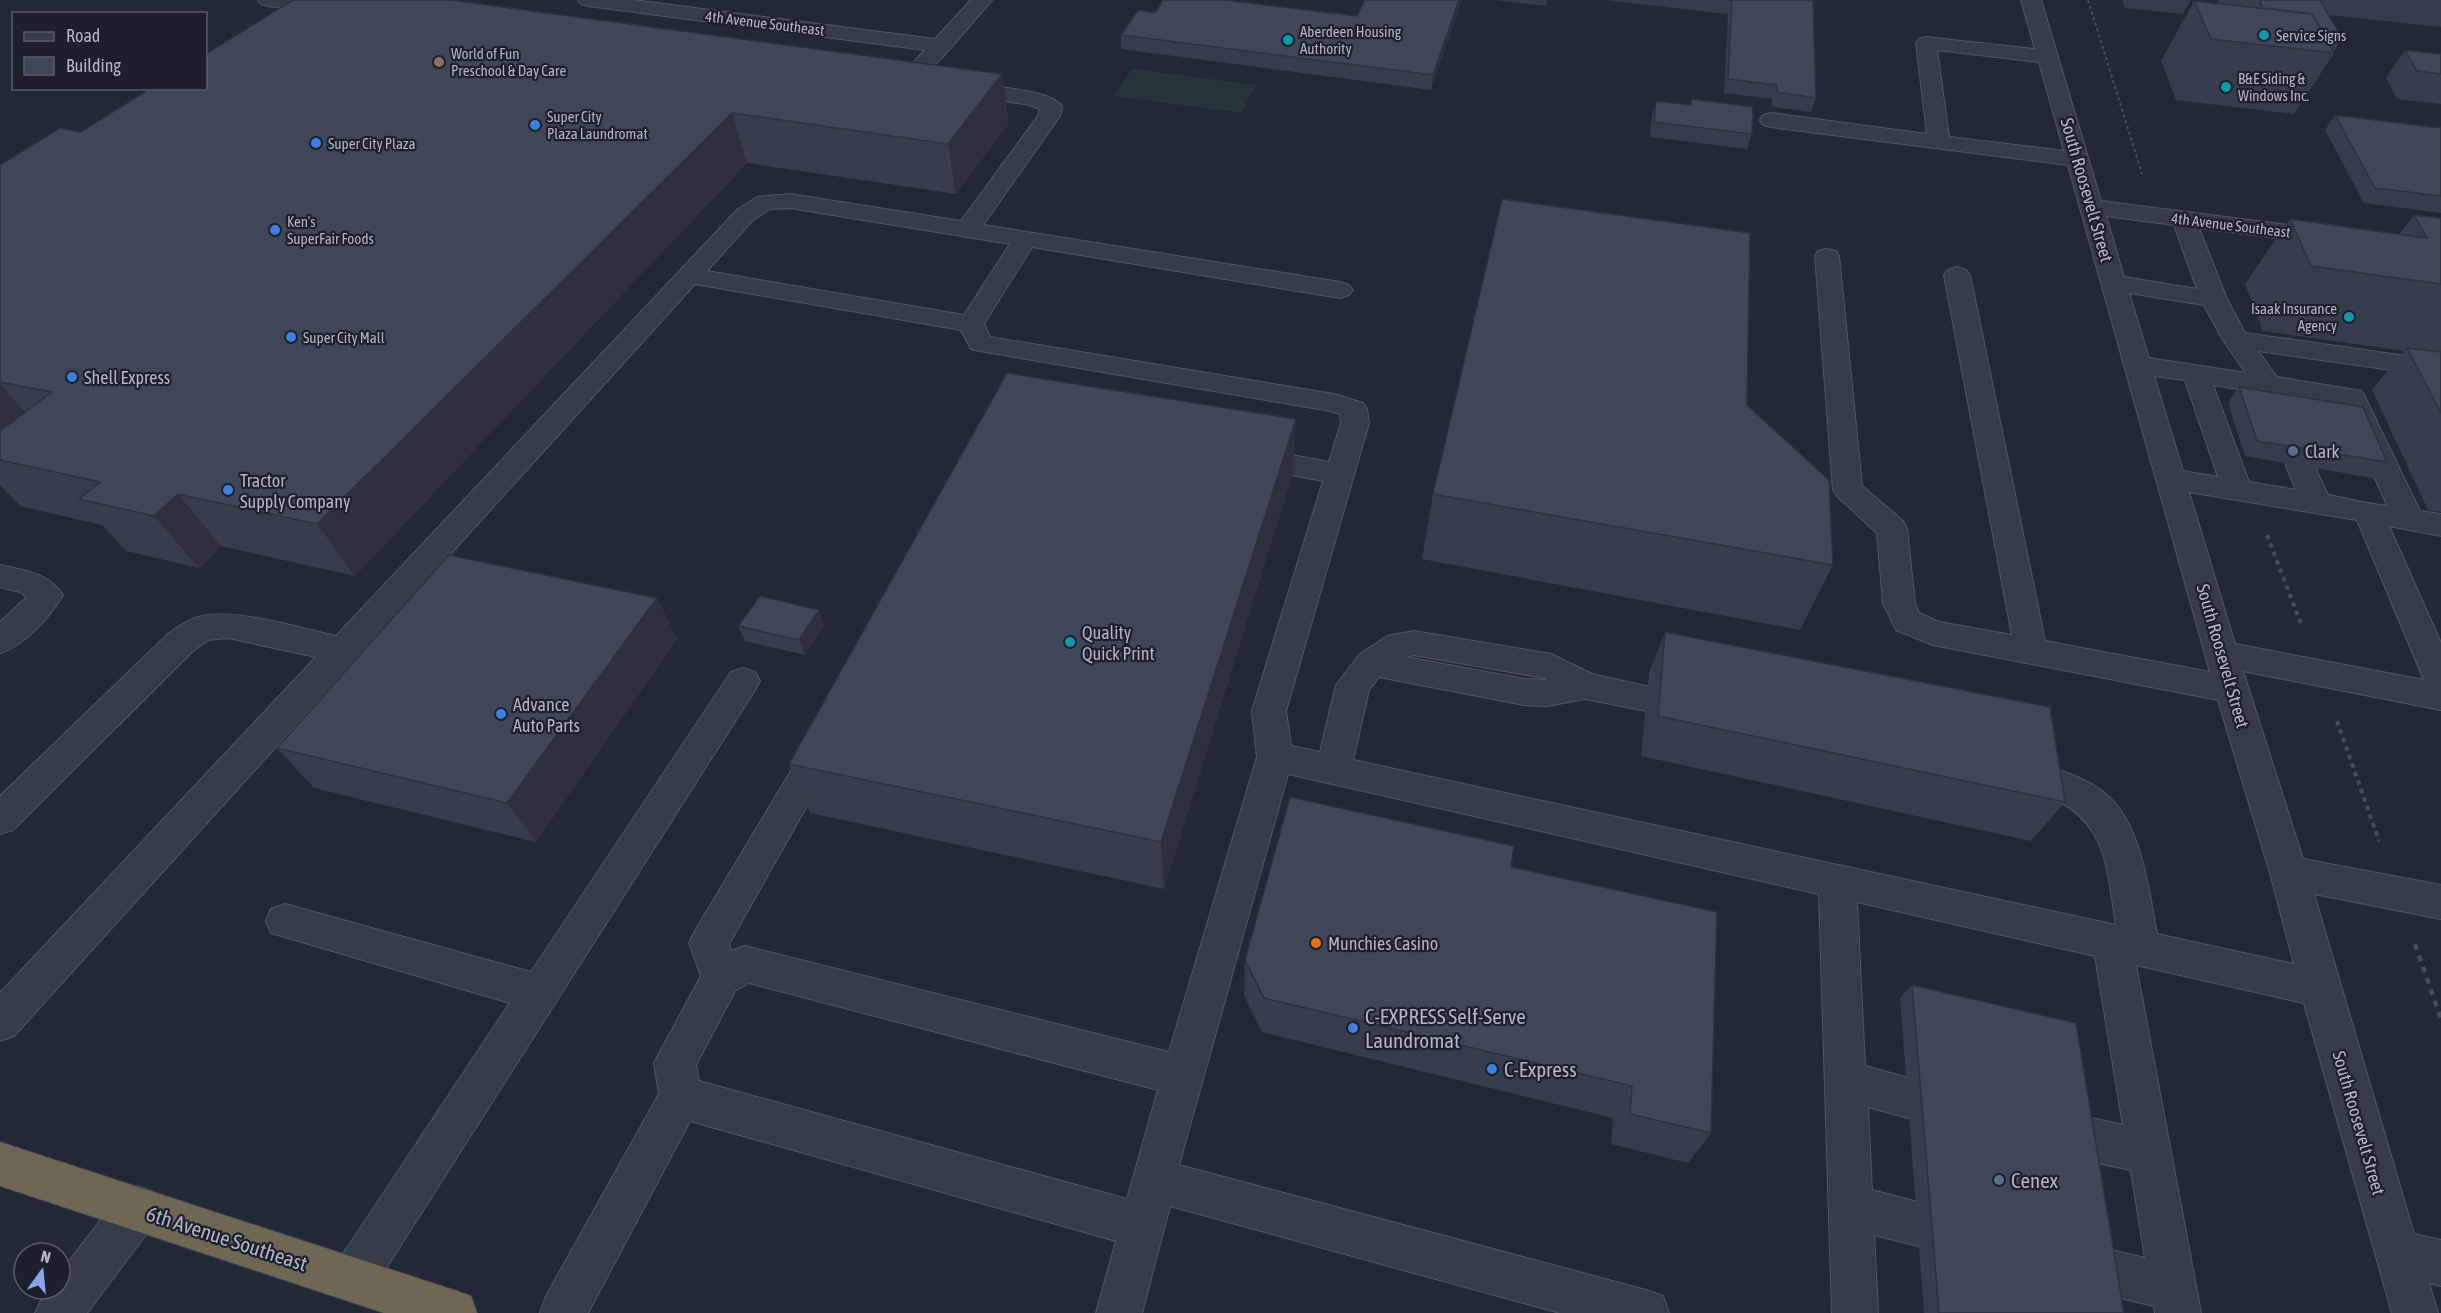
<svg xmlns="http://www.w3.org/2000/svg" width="2441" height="1313" font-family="'Asap Condensed',sans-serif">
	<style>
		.green { fill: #263539 }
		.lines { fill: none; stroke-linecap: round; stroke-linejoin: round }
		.minor-casing { stroke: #515562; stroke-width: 2 }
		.highway-casing { stroke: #3e424f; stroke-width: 2 }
		.path-far2 { stroke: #425056; stroke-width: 2; stroke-dasharray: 3 3; stroke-linecap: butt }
		.path-far1 { stroke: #425056; stroke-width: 4; stroke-dasharray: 4.5 4.5; stroke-linecap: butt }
		.path { stroke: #425056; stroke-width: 4.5; stroke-dasharray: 6 6; stroke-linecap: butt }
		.minor { fill: #363b48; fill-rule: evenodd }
		.highway { fill: #6d6754; fill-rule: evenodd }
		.wall { fill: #363c4b }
		.shaded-wall { fill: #2c313d }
		.building { fill: #3f4657; stroke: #2c313d; stroke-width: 1.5 }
		.culture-dot { fill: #0f9aa8; stroke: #1c202c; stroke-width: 2 }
		.education-dot { fill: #8d6e63; stroke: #1c202c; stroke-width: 2 }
		.shop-dot { fill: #3f7fe0; stroke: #1c202c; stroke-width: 2 }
		.service-dot { fill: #5c6f8a; stroke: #1c202c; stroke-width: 2 }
		.food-dot { fill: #e8710a; stroke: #1c202c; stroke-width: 2 }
		.labels { text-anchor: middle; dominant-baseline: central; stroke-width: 4.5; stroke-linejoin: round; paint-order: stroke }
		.far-street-label { font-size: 15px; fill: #b1b5c4; stroke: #1c202c }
		.far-poi-label { font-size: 15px; fill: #b1b5c4; stroke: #1c202c; text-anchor: start }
		.street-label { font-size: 18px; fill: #b1b5c4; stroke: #1c202c }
		.poi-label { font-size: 18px; fill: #b1b5c4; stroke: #1c202c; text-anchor: start }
		.near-poi-label { font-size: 21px; fill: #b1b5c4; stroke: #1c202c; text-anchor: start }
		.near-street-label { font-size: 21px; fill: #b1b5c4; stroke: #1c202c }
	</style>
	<rect width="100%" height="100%" fill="#232837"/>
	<path class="green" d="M 1132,69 L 1256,85 L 1241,113 L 1114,96 Z"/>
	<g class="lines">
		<defs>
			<path id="minor" d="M 258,0 L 311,0 L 341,5 L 344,9 L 341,13 L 334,15 L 268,6 L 261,4 Z
				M 578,0 L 633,0 L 935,39 L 971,0 L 992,0 L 949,50 L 914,86 L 907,88 L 881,84 L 878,80 L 881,76 L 902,75 L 925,50 L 588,6 L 581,4 Z
				M 2021,0 L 2041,0 L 2101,201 L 2326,230 L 2335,232 L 2338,237 L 2335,242 L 2326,244 L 2199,228 L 2227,299 L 2245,333 L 2441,361 L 2441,377 L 2258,351 L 2277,377 L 2362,391 L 2420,511 L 2441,514 L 2441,536 L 2389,526 L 2441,643 L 2441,710 L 2243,671 L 2303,859 L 2441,885 L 2441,919 L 2314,894 L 2414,1234 L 2441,1240 L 2441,1286 L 2429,1283 L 2438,1313 L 2392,1313 L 2304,1003 L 2136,965 L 2201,1313 L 2155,1313 L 2154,1306 L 2099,1293 L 2083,1286 L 2076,1270 L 2083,1254 L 2099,1247 L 2145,1258 L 2131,1170 L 2078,1159 L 2063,1152 L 2056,1137 L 2063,1122 L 2078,1115 L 2123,1125 L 2095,956 L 1857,902 L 1865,1066 L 1923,1082 L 1929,1097 L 1923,1112 L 1908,1118 L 1868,1107 L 1872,1190 L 1918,1202 L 1934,1208 L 1940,1224 L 1934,1240 L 1918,1246 L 1874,1235 L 1878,1313 L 1832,1313 L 1819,894 L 1288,774 L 1179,1165 L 1646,1290 L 1663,1296 L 1669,1313 L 1560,1313 L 1170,1206 L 1142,1313 L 1096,1313 L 1116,1241 L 690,1121 L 588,1313 L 540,1313 L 546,1296 L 659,1094 L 654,1063 L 701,976 L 689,943 L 695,931 L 810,739 L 822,735 L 834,739 L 839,749 L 729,944 L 731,951 L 745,946 L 1169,1052 L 1257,757 L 1252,711 L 1323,481 L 1250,467 L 1240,464 L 1236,457 L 1240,450 L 1250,447 L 1329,462 L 1341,423 L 1340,414 L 1330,411 L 980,351 L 971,349 L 961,330 L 695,284 L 14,1036 L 0,1041 L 0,993 L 316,657 L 228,638 L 208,640 L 193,651 L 13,830 L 0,834 L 0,796 L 169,633 C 179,627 187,620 198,617 C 232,607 299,628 336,636 L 737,210 L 757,197 L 790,194 L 961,221 L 1038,116 L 1040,109 L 1030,105 L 952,93 L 948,89 L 952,85 L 959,83 C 981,86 1049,88 1062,106 L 1060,116 L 983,225 L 1340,282 L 1349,285 L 1353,290 L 1349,295 L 1340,298 L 1032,247 L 984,324 L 990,337 L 1334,394 L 1363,403 L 1367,409 L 1369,423 L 1286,711 L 1291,746 L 1320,752 L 1336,685 L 1360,654 L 1387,636 L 1414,631 L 1551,654 L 1592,674 L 1659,689 L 1664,698 L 1659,707 L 1647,711 L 1585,699 L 1547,706 L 1524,705 L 1379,677 L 1369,690 L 1353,760 L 2116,925 C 2107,870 2108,822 2050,797 C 2037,792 2023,790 2009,785 L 2004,775 L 2009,765 C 2027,759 2041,764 2059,770 C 2076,776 2094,783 2108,796 C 2142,826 2149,892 2157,934 L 2294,964 L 2270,873 L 2218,700 L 1933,645 L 1896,630 L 1883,603 L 1877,533 L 1838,497 L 1833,490 L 1815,256 L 1818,251 L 1827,249 L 1836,251 L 1839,256 L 1862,486 L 1903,521 L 1907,529 L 1915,603 L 1919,613 L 1939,622 L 2012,635 L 1944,275 L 1948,270 L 1957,267 L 1966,270 L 1970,275 L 2045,641 L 2210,672 L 2068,165 L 1771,127 L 1763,125 L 1760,120 L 1763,115 L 1771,113 L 1927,134 L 1916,43 L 1919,39 L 1926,37 L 2035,49 ZM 1937,50 L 2039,62 L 2064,151 L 1949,137 ZM 790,208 L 1010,244 L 964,315 L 707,271 L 753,220 L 770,209 ZM 2106,216 L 2174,225 L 2197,289 L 2124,277 ZM 2129,293 L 2204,305 L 2223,340 L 2246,373 L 2149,358 ZM 2154,376 L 2185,380 L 2218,477 L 2183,471 ZM 2213,385 L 2258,392 L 2264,402 L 2274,405 L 2284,402 L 2288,396 L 2342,404 L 2387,505 C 2379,507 2341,497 2328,495 L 2311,459 L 2301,456 L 2291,459 L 2286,466 L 2296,490 L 2249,482 ZM 2189,492 L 2357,520 L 2424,680 L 2235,644 ZM 1414,655 L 1544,678 L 1546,680 L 1524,679 L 1406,657 ZM 749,983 L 1158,1090 L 1127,1199 L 699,1081 L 696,1065 L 735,991 Z
				M 0,565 C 23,570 50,573 63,595 C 50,617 24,646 0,653 L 0,622 L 27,597 L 20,592 L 0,587 Z
				M 743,668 L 755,672 L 760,681 L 755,690 L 369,1295 L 353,1302 L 337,1295 L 330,1279 L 337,1263 L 510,1003 L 271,933 L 266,921 L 271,909 L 285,904 L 531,972 L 731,672 Z
				M 138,1186 L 154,1192 L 160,1208 L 154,1224 L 87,1313 L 35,1313 L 47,1289 L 60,1289 L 60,1273 L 122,1192 Z"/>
			<path id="highway" d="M 0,1142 L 454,1290 L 471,1296 L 477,1313 L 384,1313 L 0,1186 Z"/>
		</defs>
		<use href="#minor" class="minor-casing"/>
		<use href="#highway" class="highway-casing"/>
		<path class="path-far2" d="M 2088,0 L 2142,174"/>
		<path class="path-far1" d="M 2267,535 L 2301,624
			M 2337,721 L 2379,841"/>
		<path class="path" d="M 2415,944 L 2441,1019"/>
		<use href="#minor" class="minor"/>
		<use href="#highway" class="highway"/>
	</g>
	<path class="wall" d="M 1365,0 L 1462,0 L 1431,90 L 1121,49 L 1121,35 L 1155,13 L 1357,16 Z
		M 1495,0 L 1547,0 L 1546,6 Z
		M 1604,0 L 1813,0 L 1816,98 L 1811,112 L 1772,107 L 1772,99 L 1724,93 L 1728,14 Z
		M 2122,0 L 2191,0 L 2183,14 L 2125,8 Z
		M 2218,0 L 2441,0 L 2441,27 L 2329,15 L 2342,38 L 2334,51 L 2334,53 L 2294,114 L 2176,100 L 2161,61 L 2194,1 L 2219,4 Z
		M 2405,50 L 2441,54 L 2441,104 L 2397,99 L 2386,78 Z
		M 151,88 L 1009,123 L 956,194 L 747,163 L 355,576 L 221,546 L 199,568 L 126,551 L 102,525 L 20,506 L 0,485 L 0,165 L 81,132 Z
		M 1692,99 L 1752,134 L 1747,149 L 1650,137 L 1652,115 L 1656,101 L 1690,105 Z
		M 2335,115 L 2441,128 L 2441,213 L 2364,203 L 2325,130 Z
		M 2414,215 L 2441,218 L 2441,512 L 2428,510 L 2372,390 L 2404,351 L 2263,331 L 2245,284 L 2290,219 L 2399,234 Z
		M 2239,387 L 2387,462 L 2373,478 L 2245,456 L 2228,403 Z
		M 1296,419 L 1293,472 L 1164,889 L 810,813 L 789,764 Z
		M 1433,494 L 1833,565 L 1800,630 L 1422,559 Z
		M 657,598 L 677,639 L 536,842 L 314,788 L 277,748 Z
		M 824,625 L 805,655 L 745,641 L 738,626 Z
		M 1665,632 L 2065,802 L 2031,841 L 1641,756 L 1649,673 Z
		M 1511,867 L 1711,1133 L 1688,1163 L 1611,1144 L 1613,1118 L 1262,1032 L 1244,995 L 1245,960 Z
		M 1912,985 L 2124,1313 L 1924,1313 L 1900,998 Z"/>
	<path class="shaded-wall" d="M 1459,0 L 1462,0 L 1431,90 L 1433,75 Z
		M 1002,74 L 1009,123 L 956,194 L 948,144 Z
		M 732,113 L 747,163 L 355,576 L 317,524 Z
		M 0,384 L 44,434 L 0,460 Z
		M 1296,419 L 1293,472 L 1164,889 L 1161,842 Z
		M 178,494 L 221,546 L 199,568 L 154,516 Z
		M 657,598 L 677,639 L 536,842 L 507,803 Z
		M 819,610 L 824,625 L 805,655 L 799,640 Z"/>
	<path class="building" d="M 293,0 L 451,0 L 1002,74 L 948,144 L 732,113 L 317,524 L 178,494 L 154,516 L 79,499 L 100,482 L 0,460 L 0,431 L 52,392 L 0,382 L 0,165 L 60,128 L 81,132 L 151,88 L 206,88 L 206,54 Z
		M 1163,0 L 1225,0 L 1357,16 L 1365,0 L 1459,0 L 1433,75 L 1121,35 L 1138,10 L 1155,13 Z
		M 1728,0 L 1813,0 L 1816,98 L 1777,92 L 1776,85 L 1728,79 L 1732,0 Z
		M 2259,0 L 2320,0 L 2342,38 L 2325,36 L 2312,14 L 2263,8 Z
		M 2194,1 L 2312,14 L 2334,53 L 2211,39 Z
		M 2405,50 L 2441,54 L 2441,74 L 2417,71 Z
		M 1692,99 L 1753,107 L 1752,134 L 1654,122 L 1656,101 L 1691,105 Z
		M 2335,115 L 2441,128 L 2441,196 L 2375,188 Z
		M 1502,199 L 1750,233 L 1747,405 L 1829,480 L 1833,565 L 1433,494 Z
		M 2414,215 L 2441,218 L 2441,284 L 2311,266 L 2290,219 L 2427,238 Z
		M 2407,348 L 2441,352 L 2441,413 Z
		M 1007,373 L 1296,419 L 1161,842 L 789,764 Z
		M 2239,387 L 2363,407 L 2387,462 L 2257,441 Z
		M 449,555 L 657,598 L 507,803 L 277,748 Z
		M 760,596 L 819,610 L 799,640 L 738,626 Z
		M 1665,632 L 2050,707 L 2065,802 L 1658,716 Z
		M 1290,797 L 1514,846 L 1511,867 L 1717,912 L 1711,1133 L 1630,1114 L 1632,1086 L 1264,998 L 1245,960 Z
		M 1912,985 L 2076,1023 L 2124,1313 L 1939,1313 Z"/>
	<g class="culture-dot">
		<circle cx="2264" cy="35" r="6"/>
		<circle cx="1288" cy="40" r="6"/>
		<circle cx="2226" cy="87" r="6"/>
		<circle cx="2349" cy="317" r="6"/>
		<circle cx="1070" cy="642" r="6"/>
	</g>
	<circle class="education-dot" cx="439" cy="62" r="6"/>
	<g class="shop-dot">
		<circle cx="535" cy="125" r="6"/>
		<circle cx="316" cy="143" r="6"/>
		<circle cx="275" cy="230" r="6"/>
		<circle cx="291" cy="337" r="6"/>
		<circle cx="72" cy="377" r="6"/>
		<circle cx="228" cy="490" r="6"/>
		<circle cx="501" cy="714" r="6"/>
		<circle cx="1353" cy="1028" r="6"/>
		<circle cx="1492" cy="1069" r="6"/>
	</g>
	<g class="service-dot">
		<circle cx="2293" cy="451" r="6"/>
		<circle cx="1999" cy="1180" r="6"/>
	</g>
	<circle class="food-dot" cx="1316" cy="943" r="6"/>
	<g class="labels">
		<g class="far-street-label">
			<text transform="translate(765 23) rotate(7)">4th Avenue Southeast</text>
			<text transform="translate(2231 225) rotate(7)">4th Avenue Southeast</text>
		</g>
		<g class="far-poi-label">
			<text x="1300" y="31">Aberdeen Housing<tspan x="1300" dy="17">Authority</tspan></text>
			<text x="2276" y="35">Service Signs</text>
			<text x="451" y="53">World of Fun<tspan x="451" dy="17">Preschool &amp; Day Care</tspan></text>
			<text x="2238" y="78">B&amp;E Siding &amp;<tspan x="2238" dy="17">Windows Inc.</tspan></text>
			<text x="547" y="116">Super City<tspan x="547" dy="17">Plaza Laundromat</tspan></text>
			<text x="328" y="143">Super City Plaza</text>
			<text x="287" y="221">Ken's<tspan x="287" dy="17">SuperFair Foods</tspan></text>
			<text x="2337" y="308" text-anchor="end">Isaak Insurance<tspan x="2337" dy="17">Agency</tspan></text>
			<text x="303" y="337">Super City Mall</text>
		</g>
		<g class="street-label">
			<text transform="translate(2087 190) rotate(74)">South Roosevelt Street</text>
			<text transform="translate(2223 656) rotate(74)">South Roosevelt Street</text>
			<text transform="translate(2359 1123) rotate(74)">South Roosevelt Street</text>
		</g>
		<g class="poi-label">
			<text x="84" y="377">Shell Express</text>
			<text x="2305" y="451">Clark</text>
			<text x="240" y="480">Tractor<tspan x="240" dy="21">Supply Company</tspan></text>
			<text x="1082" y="632">Quality<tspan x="1082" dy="21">Quick Print</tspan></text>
			<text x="513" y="704">Advance<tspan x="513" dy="21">Auto Parts</tspan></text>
			<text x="1328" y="943">Munchies Casino</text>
		</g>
		<g class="near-poi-label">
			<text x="1365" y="1016">C-EXPRESS Self-Serve<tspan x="1365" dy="24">Laundromat</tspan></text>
			<text x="1504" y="1069">C-Express</text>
			<text x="2011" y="1180">Cenex</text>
		</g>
		<g class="near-street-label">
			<text transform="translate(227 1238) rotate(18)">6th Avenue Southeast</text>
		</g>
	</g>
	<rect x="12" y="12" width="195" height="78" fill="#1c202c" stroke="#585c69" stroke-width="1.5"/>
	<rect x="24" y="32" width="30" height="9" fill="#363b48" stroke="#585c69" stroke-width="1.5"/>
	<text x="66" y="42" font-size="18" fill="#b1b5c4">Road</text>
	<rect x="24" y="57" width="30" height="18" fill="#3f4657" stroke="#585c69" stroke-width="1.5"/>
	<text x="66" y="72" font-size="18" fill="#b1b5c4">Building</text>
	<g transform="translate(42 1271) rotate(15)"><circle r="28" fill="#1c202c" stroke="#585c69" stroke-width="1.5"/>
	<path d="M0-4.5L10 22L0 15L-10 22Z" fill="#8ca2ee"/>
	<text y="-9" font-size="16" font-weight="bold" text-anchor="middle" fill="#b1b5c4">N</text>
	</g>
</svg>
